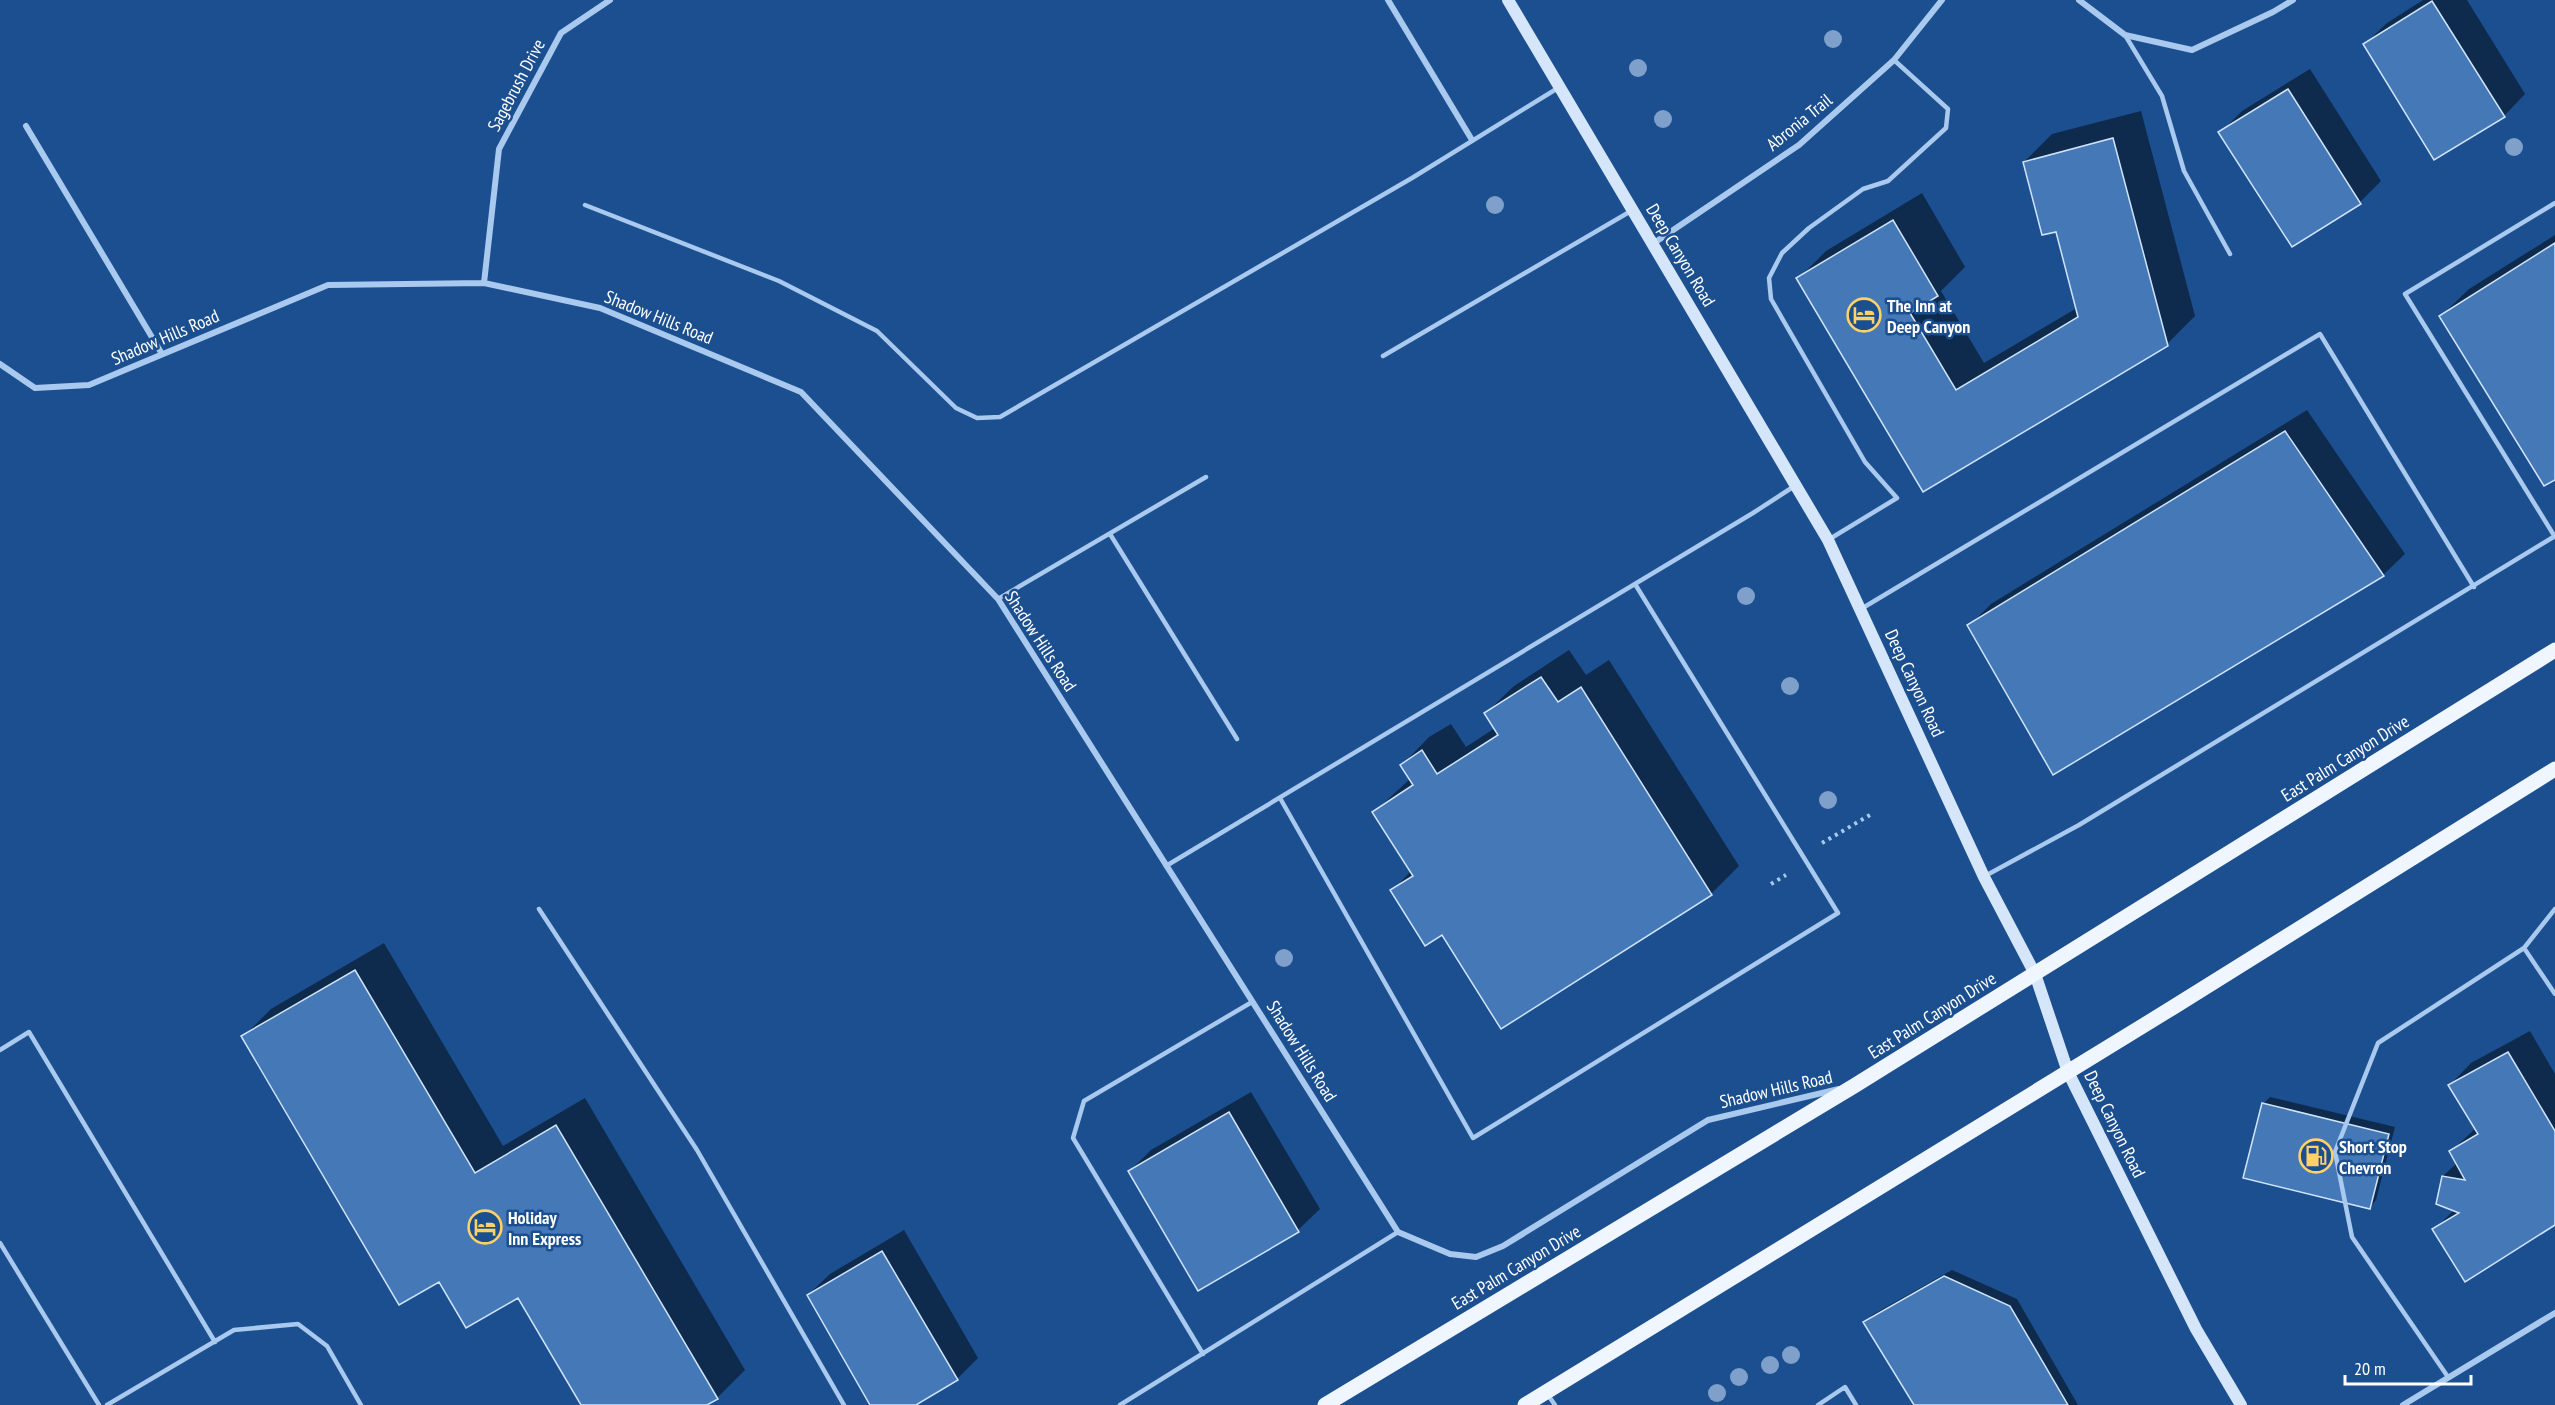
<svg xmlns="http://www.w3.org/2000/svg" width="2555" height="1405" font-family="'PT Sans Narrow',sans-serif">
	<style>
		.shadow { fill: #0007 }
		.building { fill: #4478b7; stroke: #cfe3fa; stroke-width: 1.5 }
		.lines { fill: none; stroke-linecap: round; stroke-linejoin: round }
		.path { stroke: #a9c9ee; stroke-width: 4; stroke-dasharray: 3 4.5; stroke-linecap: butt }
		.lane { stroke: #a9c9ee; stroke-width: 4.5 }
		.street { stroke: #a9c9ee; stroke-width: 6 }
		.secondary { stroke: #d6e6fa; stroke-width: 12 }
		.primary { stroke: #f0f6ff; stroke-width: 15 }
		.tree { fill: #7ea0ca }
		.labels { text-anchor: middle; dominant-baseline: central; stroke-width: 5; stroke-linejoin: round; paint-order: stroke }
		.street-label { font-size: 18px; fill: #fff; stroke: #1b4f8f }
		.poi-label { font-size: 18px; font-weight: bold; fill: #fff; stroke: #1b4f8f; text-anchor: start }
	</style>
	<rect width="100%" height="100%" fill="#1b4f8f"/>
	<path class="shadow" d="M 2423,0 L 2467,0 L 2525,94 L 2504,116 L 2365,44 L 2387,23 Z
		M 2310,69 L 2381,181 L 2360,202 L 2220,133 L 2242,111 Z
		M 2141,111 L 2195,316 L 2167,344 L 1924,490 L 1798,279 L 1826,251 L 1922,193 L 1965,267 L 1941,291 L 1984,363 L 2077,308 L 2057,230 L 2024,162 L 2052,134 Z
		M 2555,235 L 2555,478 L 2441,316 L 2469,289 Z
		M 2307,410 L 2405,554 L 2383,575 L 1969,626 L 1991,604 Z
		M 1569,650 L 1586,675 L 1609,660 L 1739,866 L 1711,894 L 1442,933 L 1392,891 L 1411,871 L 1374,812 L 1410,779 L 1402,765 L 1429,737 L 1451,724 L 1466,747 L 1495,728 L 1486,713 L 1514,686 Z
		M 384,943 L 503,1146 L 585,1098 L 745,1370 L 717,1398 L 704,1405 L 583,1405 L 519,1295 L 439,1280 L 243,1037 L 271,1009 Z
		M 2530,1031 L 2555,1074 L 2555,1224 L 2434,1230 L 2454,1210 L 2443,1176 L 2457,1163 L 2451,1151 L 2476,1128 L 2450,1085 L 2471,1063 Z
		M 1251,1092 L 1320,1209 L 1298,1230 L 1199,1289 L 1130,1171 L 1151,1150 Z
		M 2270,1097 L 2395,1127 L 2376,1200 L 2369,1208 L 2263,1104 Z
		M 904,1230 L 978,1358 L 957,1379 L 913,1405 L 872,1405 L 808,1295 L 830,1274 Z
		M 1952,1270 L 2017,1299 L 2078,1405 L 1916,1405 L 1865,1322 L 1872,1315 Z"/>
	<path class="building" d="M 2432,1 L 2505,117 L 2434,160 L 2363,44 Z
		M 2288,89 L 2361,204 L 2292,247 L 2218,132 Z
		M 2113,138 L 2168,346 L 1923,492 L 1796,278 L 1893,220 L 1938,296 L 1910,313 L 1956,390 L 2078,317 L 2056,232 L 2042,235 L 2023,162 Z
		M 2555,243 L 2555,480 L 2544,486 L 2439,316 Z
		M 2285,431 L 2384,576 L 2053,775 L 1967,625 Z
		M 1541,677 L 1558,702 L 1581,687 L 1712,895 L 1501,1029 L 1442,935 L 1425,946 L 1390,890 L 1413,876 L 1372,812 L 1413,785 L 1400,765 L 1422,750 L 1437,774 L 1498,735 L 1484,713 Z
		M 355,970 L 475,1173 L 556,1125 L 718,1399 L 707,1405 L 581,1405 L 518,1298 L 466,1328 L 439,1282 L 399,1305 L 241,1036 Z
		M 2508,1052 L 2555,1131 L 2555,1225 L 2465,1282 L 2432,1229 L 2459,1213 L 2436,1204 L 2442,1176 L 2465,1180 L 2449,1151 L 2478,1134 L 2448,1085 Z
		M 2262,1103 L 2389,1134 L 2370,1209 L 2243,1178 Z
		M 1229,1112 L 1299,1232 L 1198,1291 L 1128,1171 Z
		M 882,1251 L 958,1380 L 916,1405 L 870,1405 L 807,1295 Z
		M 1944,1276 L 2010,1306 L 2068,1405 L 1914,1405 L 1863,1322 Z"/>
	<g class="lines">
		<path class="path" d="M 1822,843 L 1870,815
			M 1771,884 L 1786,875"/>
		<path class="lane" d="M 2125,35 L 2162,96 L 2184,171 L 2230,254
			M 585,205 L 779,281 L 877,331 L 956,408 L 977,418 L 1000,417 L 1412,178 L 1558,88
			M 1383,356 L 1631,211
			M 1110,534 L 1237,739
			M 2555,537 L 2405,294 L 2555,203
			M 1828,540 L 1897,498 L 1865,462 L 1771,299 L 1769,278 L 1782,253 L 1809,228 L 1863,189 L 1888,181 L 1946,128 L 1948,109 L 1894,60
			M 998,599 L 1206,477
			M 1861,609 L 2320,334 L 2474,587
			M 1280,798 L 1473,1138 L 1838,913 L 1635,584
			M 1166,866 L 1753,513 L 1793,487
			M 1985,876 L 2079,825 L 2555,536
			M 539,909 L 697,1150 L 844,1405
			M 2524,948 L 2555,994
			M 0,1050 L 29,1032 L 215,1342
			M 0,1243 L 99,1405
			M 1203,1354 L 1073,1138 L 1084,1101 L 1252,1002
			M 2448,1377 L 2352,1237 L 2335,1152 L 2378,1043 L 2524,948 L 2555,909
			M 1548,1395 L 1555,1405
			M 107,1405 L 234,1330 L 298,1324 L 327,1346 L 361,1405
			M 1120,1405 L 1398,1232
			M 1818,1405 L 1845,1387 L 1856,1405"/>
		<path class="street" d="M 1388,0 L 1472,140
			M 2079,0 L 2125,35 L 2192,50 L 2273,12 L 2293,0
			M 26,126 L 162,354
			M 1654,243 L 1799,145 L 1894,60 L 1942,0
			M 484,283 L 499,149 L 561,33 L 610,0
			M 0,364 L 35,388 L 89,385 L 328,285 L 484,283 L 600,308 L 801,392 L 998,599 L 1398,1232 L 1450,1254 L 1476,1257 L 1503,1246 L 1708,1120 L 1839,1089
			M 2403,1405 L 2555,1313"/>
		<path class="secondary" d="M 1508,0 L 1828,540 L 1984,877 L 2035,974 L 2068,1072 L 2196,1329 L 2241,1405"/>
		<path class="primary" d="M 1325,1405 L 1854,1086 L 2555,650
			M 1525,1405 L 2172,1008 L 2555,769"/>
	</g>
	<g class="tree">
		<circle cx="1833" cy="39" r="9"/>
		<circle cx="1638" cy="68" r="9"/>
		<circle cx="1663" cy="119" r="9"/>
		<circle cx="2514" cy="147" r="9"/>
		<circle cx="1495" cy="205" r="9"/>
		<circle cx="1746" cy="596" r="9"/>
		<circle cx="1790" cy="686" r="9"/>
		<circle cx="1828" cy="800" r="9"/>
		<circle cx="1284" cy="958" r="9"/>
		<circle cx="1791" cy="1355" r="9"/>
		<circle cx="1770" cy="1365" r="9"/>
		<circle cx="1739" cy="1377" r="9"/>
		<circle cx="1717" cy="1393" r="9"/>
	</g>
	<defs>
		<symbol id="hotel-ring" viewBox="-11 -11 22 22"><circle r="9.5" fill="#1b4f8f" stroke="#ffd166" stroke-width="1.5"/><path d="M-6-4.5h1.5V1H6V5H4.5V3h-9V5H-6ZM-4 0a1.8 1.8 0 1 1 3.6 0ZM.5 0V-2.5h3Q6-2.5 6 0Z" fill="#ffd166"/></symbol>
		<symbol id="fuel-ring" viewBox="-11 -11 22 22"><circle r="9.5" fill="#1b4f8f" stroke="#ffd166" stroke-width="1.5"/><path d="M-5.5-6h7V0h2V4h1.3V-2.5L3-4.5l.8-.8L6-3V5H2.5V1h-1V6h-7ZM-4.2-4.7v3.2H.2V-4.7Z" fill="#ffd166"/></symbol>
	</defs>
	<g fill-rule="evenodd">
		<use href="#hotel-ring" x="1845" y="296" width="38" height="38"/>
		<use href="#fuel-ring" x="2297" y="1137" width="38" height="38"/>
		<use href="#hotel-ring" x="466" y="1208" width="38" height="38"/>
	</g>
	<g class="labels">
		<g class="street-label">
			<text transform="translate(516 85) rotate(-62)">Sagebrush Drive</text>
			<text transform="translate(1799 122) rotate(-39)">Abronia Trail</text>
			<text transform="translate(1681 255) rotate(59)">Deep Canyon Road</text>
			<text transform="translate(659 317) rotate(22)">Shadow Hills Road</text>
			<text transform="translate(165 337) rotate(-23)">Shadow Hills Road</text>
			<text transform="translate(1041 641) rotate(57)">Shadow Hills Road</text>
			<text transform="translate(1915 683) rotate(65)">Deep Canyon Road</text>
			<text transform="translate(2345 758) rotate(-32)">East Palm Canyon Drive</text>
			<text transform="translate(1932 1015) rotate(-32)">East Palm Canyon Drive</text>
			<text transform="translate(1302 1051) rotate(58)">Shadow Hills Road</text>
			<text transform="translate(1776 1089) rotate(-13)">Shadow Hills Road</text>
			<text transform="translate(2115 1124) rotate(64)">Deep Canyon Road</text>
			<text transform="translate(1516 1267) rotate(-31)">East Palm Canyon Drive</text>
		</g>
		<g class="poi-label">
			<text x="1887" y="305">The Inn at<tspan x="1887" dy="21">Deep Canyon</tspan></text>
			<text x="2339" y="1146">Short Stop<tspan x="2339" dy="21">Chevron</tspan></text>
			<text x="508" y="1217">Holiday<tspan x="508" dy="21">Inn Express</tspan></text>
		</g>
	</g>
	<path d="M2345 1375v9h126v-9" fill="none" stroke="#ffffff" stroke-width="3"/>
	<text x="2354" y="1375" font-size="18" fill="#ffffff" stroke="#1b4f8f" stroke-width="4.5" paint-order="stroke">20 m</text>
</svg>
